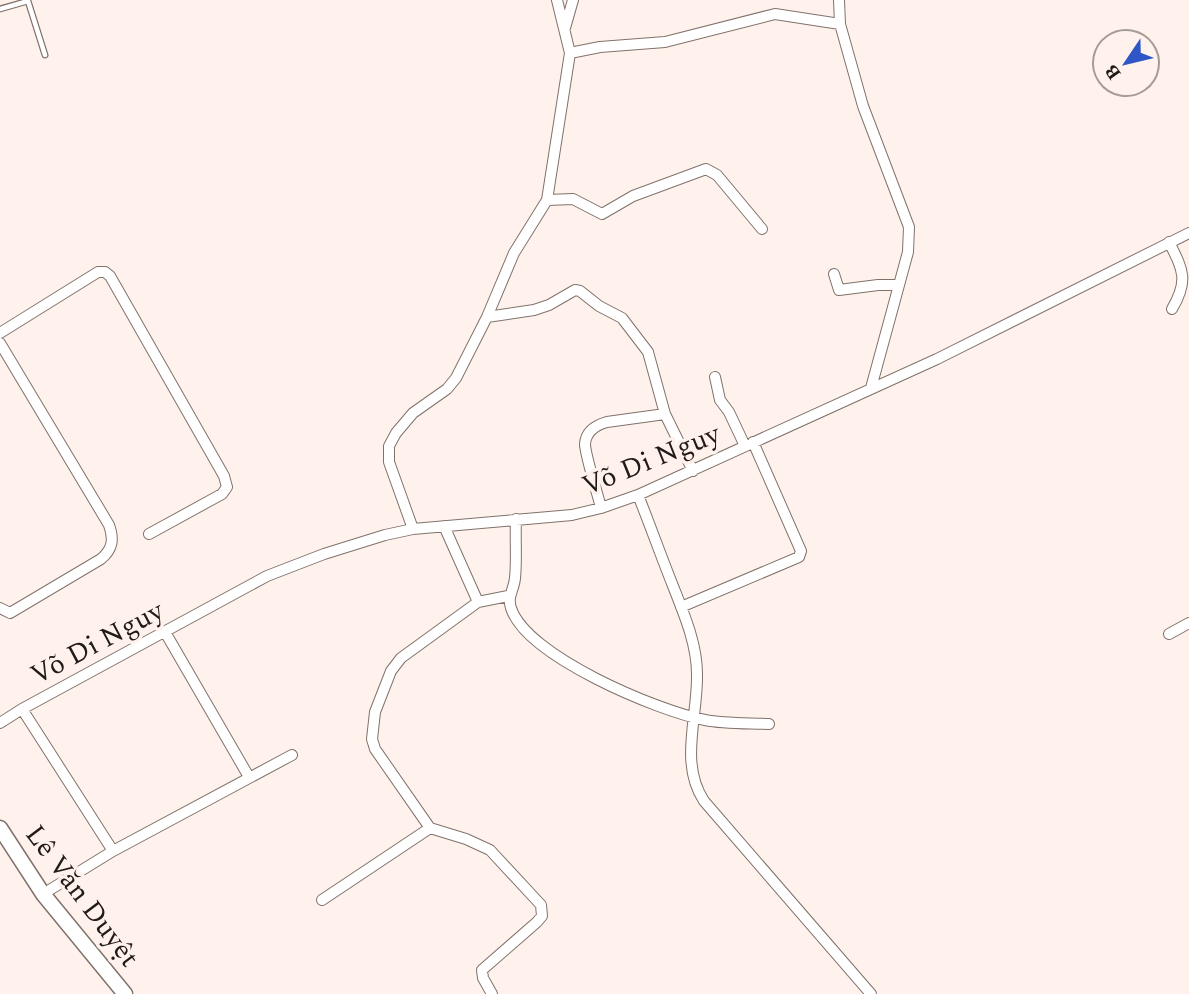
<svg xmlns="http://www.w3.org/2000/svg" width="1189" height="994" font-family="Spectral,serif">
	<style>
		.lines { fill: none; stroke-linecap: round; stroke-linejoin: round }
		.lane-casing { stroke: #80726b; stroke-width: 7 }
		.street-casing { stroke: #80726b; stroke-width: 12 }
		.secondary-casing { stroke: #80726b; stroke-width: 17 }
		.lane { stroke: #fff; stroke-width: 4.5 }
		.street { stroke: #fff; stroke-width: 10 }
		.secondary { stroke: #fff; stroke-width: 14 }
		.labels { text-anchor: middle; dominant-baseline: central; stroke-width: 7; stroke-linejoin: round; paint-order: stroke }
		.street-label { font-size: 28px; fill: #201a18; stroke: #fff2ec }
	</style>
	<rect width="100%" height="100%" fill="#fff2ec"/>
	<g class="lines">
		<defs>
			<path id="lane" d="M 0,9 L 28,1 L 45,55"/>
			<path id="street" d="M 839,0 L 840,24 L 863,106 L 909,227 L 908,252 L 871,388
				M 565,28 L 573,0
				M 570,53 L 600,47 L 665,42 L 775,14 L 840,24
				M 547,200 L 573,199 L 602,214 L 633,196 L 706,169 L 717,175 L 762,229
				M 1169,242 C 1183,270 1189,280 1172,309
				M 834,274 L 839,290 L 878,285 L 898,285
				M 487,317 L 534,310 L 549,305 L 575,290 L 580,291 L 599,306 L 622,318 L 648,352 L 665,414 L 693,471
				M 0,333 L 98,272 L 105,272 L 110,276 L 224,476 L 227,487 L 222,494 L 149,534
				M 0,343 L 109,525 C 114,539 113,549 101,559 L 10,613 L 0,608
				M 715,377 L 720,400 L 729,412 L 745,446
				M 638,495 C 650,525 661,556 673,586 C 684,614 697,644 697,674 C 698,717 679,763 704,801 L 871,994
				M 601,508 C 598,495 585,455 585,444 C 586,431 596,425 607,422 L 665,414
				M 516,519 C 515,539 517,559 515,578 C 514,590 507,596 511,608 C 526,656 658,711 705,720 C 725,724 748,723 769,724
				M 444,526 L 478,602
				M 413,529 L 389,462 L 389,446 L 396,433 L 413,413 L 447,389 L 456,378 L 487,317 L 514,253 L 547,200 L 570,53 L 557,0
				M 681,607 L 799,557 L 801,551 L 753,442
				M 165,632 L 249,777
				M 1169,634 L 1189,623
				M 22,709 L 113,851
				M 0,723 L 22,709 L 267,576 L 324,554 L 385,535 L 413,529 L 572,515 L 601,508 L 638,495 L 937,359 L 1189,233
				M 43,894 L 113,851 L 292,755
				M 322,900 L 430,828
				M 492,994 L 483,978 L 482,970 L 537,922 L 542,916 L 541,905 L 490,850 L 466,839 L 430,828 L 375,749 L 372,739 L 375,712 L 391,671 L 401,658 L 478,602 L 508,596"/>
			<path id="secondary" d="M 0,828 L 43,894 L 125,994"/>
		</defs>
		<use href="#lane" class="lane-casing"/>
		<use href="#street" class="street-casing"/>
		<use href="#secondary" class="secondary-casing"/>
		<use href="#lane" class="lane"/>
		<use href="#street" class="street"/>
		<use href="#secondary" class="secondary"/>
	</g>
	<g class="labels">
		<g class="street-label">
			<text transform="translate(651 460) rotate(-22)">Võ Di Nguy</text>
			<text transform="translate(97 643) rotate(-28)">Võ Di Nguy</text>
			<text transform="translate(82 896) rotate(53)">Lê Văn Duyệt</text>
		</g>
	</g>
	<g transform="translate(1126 63) rotate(235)"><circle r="33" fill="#fff2ec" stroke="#a69c97" stroke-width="2"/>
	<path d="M0-5L12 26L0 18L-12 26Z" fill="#2e56c6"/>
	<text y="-10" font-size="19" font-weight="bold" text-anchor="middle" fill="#201a18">B</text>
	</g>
</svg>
